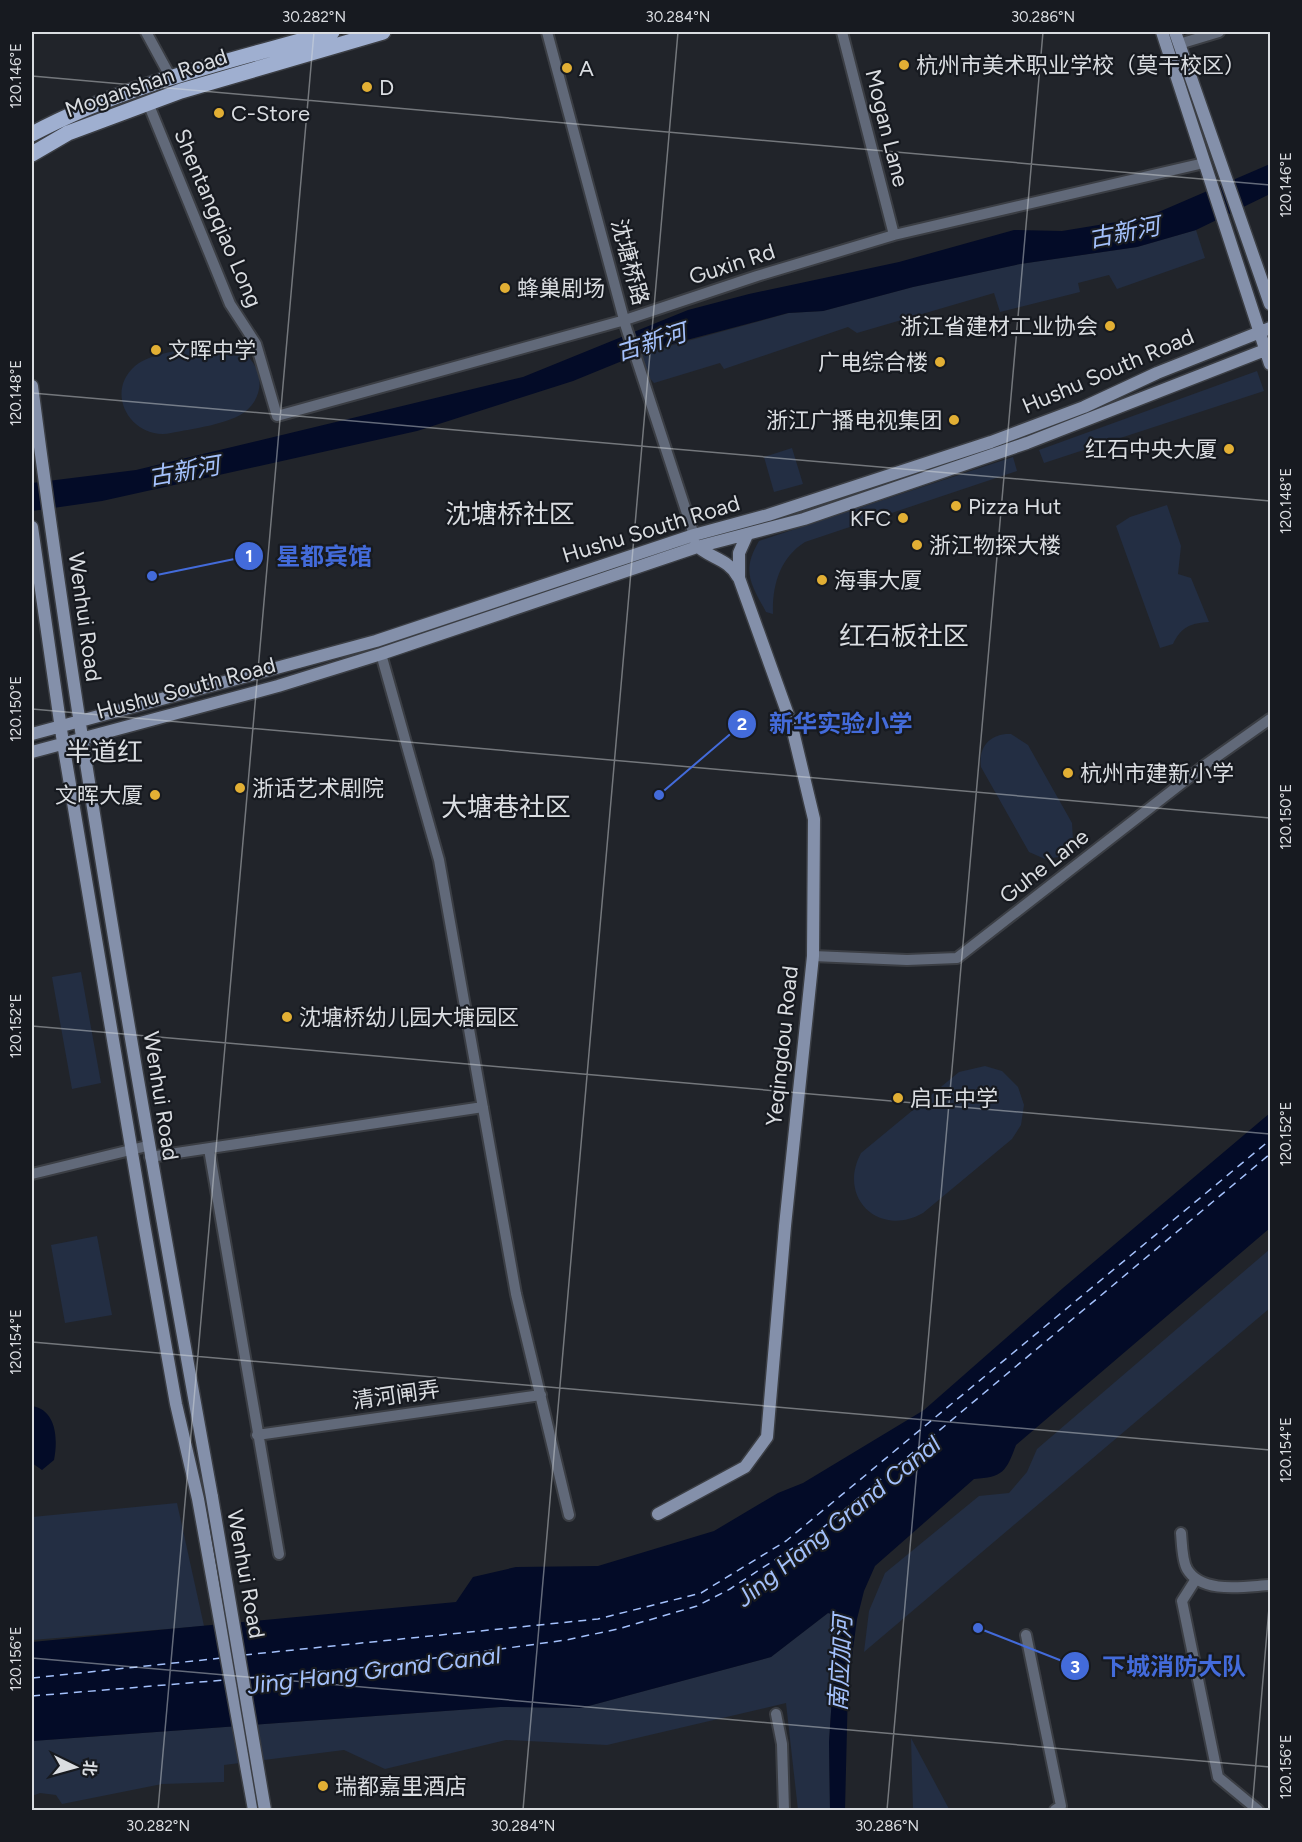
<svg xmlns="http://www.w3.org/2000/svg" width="1302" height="1842" font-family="Figtree,'Noto Sans SC',sans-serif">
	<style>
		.green { fill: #232e43 }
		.water { fill: #030b27 }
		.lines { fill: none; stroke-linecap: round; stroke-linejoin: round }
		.ferry { stroke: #a4c1fc; stroke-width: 1.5; stroke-dasharray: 8 6; stroke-linecap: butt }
		.street-casing { stroke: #3b3e44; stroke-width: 14 }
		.secondary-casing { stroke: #3b3e44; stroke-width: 15 }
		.primary-casing { stroke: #3b3e44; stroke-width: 18 }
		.street { stroke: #616979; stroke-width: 10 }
		.secondary { stroke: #8490aa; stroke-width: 12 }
		.primary { stroke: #9fafd0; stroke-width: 15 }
		.secondary-bridge-casing { stroke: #3b3e44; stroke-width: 15; stroke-linecap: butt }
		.secondary-bridge { stroke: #8490aa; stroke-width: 12 }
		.ticks { fill: none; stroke: #dadde1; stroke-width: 1.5; stroke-opacity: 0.45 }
		.poi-dot { fill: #e2af34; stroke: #171a20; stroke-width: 2 }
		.labels { text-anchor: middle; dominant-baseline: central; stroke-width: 4.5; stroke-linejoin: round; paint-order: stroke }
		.poi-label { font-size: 22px; fill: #dadde1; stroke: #171a20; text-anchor: start }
		.street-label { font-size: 22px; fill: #dadde1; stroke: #171a20 }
		.water-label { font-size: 24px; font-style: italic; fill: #a4c1fc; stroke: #171a20 }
		.quarter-label { font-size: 26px; fill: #dadde1; stroke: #171a20 }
		.leader { fill: none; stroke: #436bda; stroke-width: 2 }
		.callout-dot { fill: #436bda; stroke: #171a20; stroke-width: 2 }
		.mark-label { font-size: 18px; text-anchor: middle; font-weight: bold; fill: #fff }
		.callout-label { font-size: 24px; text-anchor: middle; font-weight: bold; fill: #436bda; stroke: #171a20; stroke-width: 4.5; stroke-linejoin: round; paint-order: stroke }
		.neatline { fill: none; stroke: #dadde1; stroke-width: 2 }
		.ticks-label { font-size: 15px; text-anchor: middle; fill: #dadde1 }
	</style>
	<rect width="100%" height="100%" fill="#21242a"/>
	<path class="green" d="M 1196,230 L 1205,258 L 1117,289 L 1109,275 L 1078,283 L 1080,292 L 1000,312 L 994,293 L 857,333 L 848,327 L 724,369 L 720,363 L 654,383 L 645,373 L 640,354 L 789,313 L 823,311 L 913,287 L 1020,264 L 1137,247 Z
		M 214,343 C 250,341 277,384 246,411 C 231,424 191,429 171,433 C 133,441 103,394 135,366 C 151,352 192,349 214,343 Z
		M 1257,371 L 1264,391 L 1044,463 L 1039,450 Z
		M 792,448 L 803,484 L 774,492 L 764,457 Z
		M 1013,457 L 1017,471 L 805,542 C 780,558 772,585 773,614 L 766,612 C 751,584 741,571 759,541 Z
		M 1167,505 L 1181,546 L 1178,574 L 1191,578 L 1209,622 C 1191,623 1181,627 1173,644 L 1160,648 L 1116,526 L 1130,517 Z
		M 1011,734 L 1028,745 L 1072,823 L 1073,840 L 1067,851 L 1059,857 L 1045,859 L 1029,852 L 981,767 C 978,746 991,733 1011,734 Z
		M 81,972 L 101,1083 L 72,1089 L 52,977 Z
		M 985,1066 L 1002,1071 L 1018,1087 L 1024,1105 L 1021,1125 L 1012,1139 L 923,1213 C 879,1238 837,1198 861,1153 L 959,1072 Z
		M 97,1236 L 112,1315 L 65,1323 L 51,1245 Z
		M 1270,1249 L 1270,1308 L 864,1652 L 869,1611 L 885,1573 L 979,1496 L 1009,1493 L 1027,1472 L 1037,1449 Z
		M 177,1503 L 204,1626 L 32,1640 L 32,1517 Z
		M 828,1613 L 835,1615 L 837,1622 L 829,1742 L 830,1810 L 798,1810 L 786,1703 L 607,1745 L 506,1740 L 385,1769 L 344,1750 L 224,1765 L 224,1782 L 162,1784 L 62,1804 L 56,1795 L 40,1793 L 32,1796 L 32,1741 L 500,1707 L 581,1708 L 771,1657 Z
		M 911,1738 L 949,1809 L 947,1810 L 913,1810 Z"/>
	<path class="water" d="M 1270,164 L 1270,194 L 1196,230 L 1137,247 L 1020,264 L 913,287 L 823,311 L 788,313 L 649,350 L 573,381 L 417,431 L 102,501 L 32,511 L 32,483 L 136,470 L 523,377 L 688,310 L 749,294 L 899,262 L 1014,230 L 1062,231 L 1147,217 Z
		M 1270,1113 L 1270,1228 L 1016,1445 C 1006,1472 1003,1477 974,1479 L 875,1566 L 864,1591 L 857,1619 L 848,1687 L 845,1810 L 830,1810 L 829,1742 L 837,1622 L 835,1615 L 828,1613 L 771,1657 L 581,1708 L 500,1707 L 32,1741 L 32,1642 L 456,1602 L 473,1577 L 516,1567 L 598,1566 L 714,1531 L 778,1493 L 803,1483 L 924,1410 L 1063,1288 Z
		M 32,1406 C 57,1410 58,1440 54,1460 L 42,1470 L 32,1463 Z"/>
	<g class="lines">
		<path class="ferry" d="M 244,1655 L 598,1619 L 701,1593 L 786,1541 L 1270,1140
			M 32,1678 L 222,1658
			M 248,1678 L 369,1667 L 566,1640 L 618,1629 L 697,1606 L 730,1589 L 819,1531 L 1270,1154
			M 32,1696 L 225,1680"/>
		<defs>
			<path id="street" d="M 146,32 L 171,78
				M 547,32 L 626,327 L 694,535
				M 842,32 L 894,235
				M 1179,44 L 1219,32
				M 148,103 L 230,304 L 256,344 L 277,416 L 625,320 L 757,276 L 894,235 L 1204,163
				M 381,654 L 439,860 L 516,1294 L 569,1515
				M 813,956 L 907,960 L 957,958 L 1205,765 L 1270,719
				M 209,1149 L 279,1554
				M 150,1157 L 483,1107
				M 32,1174 L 147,1146
				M 257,1435 L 541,1395
				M 1181,1533 C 1182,1543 1182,1560 1187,1569 C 1202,1595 1247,1586 1270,1585
				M 1196,1579 L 1182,1601 L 1218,1777 L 1258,1810
				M 1026,1635 L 1061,1806 L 1055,1810
				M 776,1714 L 782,1744 L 784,1810"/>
			<path id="secondary" d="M 1162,32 L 1270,364
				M 1175,32 L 1270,304
				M 32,386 C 80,758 145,1128 212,1497
				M 32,527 L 63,743 L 144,1224 L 176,1404 L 198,1499 L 254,1810
				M 696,545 C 709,558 729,559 738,577
				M 32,734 L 376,641 L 694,535 L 768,515 L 991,442 L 1084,407 L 1157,373 L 1270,328
				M 32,752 L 278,686 L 381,654 L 697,547 L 804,519 L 1027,443 L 1270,348
				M 658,1514 L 745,1467 L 767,1437 L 785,1226 L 813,956 L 814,819 L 791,723 L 739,578 L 739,553 L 747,535"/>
			<path id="primary" d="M 32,134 C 125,84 231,61 332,32
				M 32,154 L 68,133 L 181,91 L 383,32"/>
		</defs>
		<use href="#street" class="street-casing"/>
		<use href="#secondary" class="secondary-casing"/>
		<use href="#primary" class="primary-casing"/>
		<use href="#street" class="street"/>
		<use href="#secondary" class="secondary"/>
		<use href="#primary" class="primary"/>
		<defs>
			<path id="secondary-bridge" d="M 212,1497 L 265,1810"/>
		</defs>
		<use href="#secondary-bridge" class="secondary-bridge-casing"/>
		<use href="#secondary-bridge" class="secondary-bridge"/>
	</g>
	<path class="ticks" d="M 32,76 L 1270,185M 32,393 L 1270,501M 32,709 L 1270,818M 32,1026 L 1270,1134M 32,1342 L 1270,1450M 32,1658 L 1270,1767M 158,1810 L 314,32M 523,1810 L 678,32M 887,1810 L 1043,32M 1252,1810 L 1270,1596"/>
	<g class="poi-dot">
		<circle cx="904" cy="65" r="6"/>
		<circle cx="567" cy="68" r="6"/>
		<circle cx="367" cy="87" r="6"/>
		<circle cx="219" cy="113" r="6"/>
		<circle cx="505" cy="288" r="6"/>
		<circle cx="1110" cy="326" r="6"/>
		<circle cx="156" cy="350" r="6"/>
		<circle cx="940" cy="362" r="6"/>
		<circle cx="954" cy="420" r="6"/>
		<circle cx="1229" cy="449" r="6"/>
		<circle cx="956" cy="506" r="6"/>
		<circle cx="903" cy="518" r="6"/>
		<circle cx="917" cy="545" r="6"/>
		<circle cx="822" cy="580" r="6"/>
		<circle cx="1068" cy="773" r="6"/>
		<circle cx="240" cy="788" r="6"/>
		<circle cx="155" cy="795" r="6"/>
		<circle cx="287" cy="1017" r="6"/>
		<circle cx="898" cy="1098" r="6"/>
		<circle cx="323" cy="1786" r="6"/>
	</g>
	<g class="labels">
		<g class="poi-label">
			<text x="916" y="65">杭州市美术职业学校（莫干校区）</text>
			<text x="579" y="68">A</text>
			<text x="379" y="87">D</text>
			<text x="231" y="113">C-Store</text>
			<text x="517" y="288">蜂巢剧场</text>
			<text x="1098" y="326" text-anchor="end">浙江省建材工业协会</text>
			<text x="168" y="350">文晖中学</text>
			<text x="928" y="362" text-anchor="end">广电综合楼</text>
			<text x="942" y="420" text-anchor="end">浙江广播电视集团</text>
			<text x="1217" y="449" text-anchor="end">红石中央大厦</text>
			<text x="968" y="506">Pizza Hut</text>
			<text x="891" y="518" text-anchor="end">KFC</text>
			<text x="929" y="545">浙江物探大楼</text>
			<text x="834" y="580">海事大厦</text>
			<text x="1080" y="773">杭州市建新小学</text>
			<text x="252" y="788">浙话艺术剧院</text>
			<text x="143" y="795" text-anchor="end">文晖大厦</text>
			<text x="299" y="1017">沈塘桥幼儿园大塘园区</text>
			<text x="910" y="1098">启正中学</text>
			<text x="335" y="1786">瑞都嘉里酒店</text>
		</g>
		<g class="street-label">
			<text transform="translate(146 83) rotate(-19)">Moganshan Road</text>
			<text transform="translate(887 128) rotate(76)">Mogan Lane</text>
			<text transform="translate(218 218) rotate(67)">Shentangqiao Long</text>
			<text transform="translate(630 262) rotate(75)">沈塘桥路</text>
			<text transform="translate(732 264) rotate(-18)">Guxin Rd</text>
			<text transform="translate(1108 371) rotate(-23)">Hushu South Road</text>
			<text transform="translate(651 529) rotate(-17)">Hushu South Road</text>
			<text transform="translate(85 617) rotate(82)">Wenhui Road</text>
			<text transform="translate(186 688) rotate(-15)">Hushu South Road</text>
			<text transform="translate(1044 866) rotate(-38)">Guhe Lane</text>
			<text transform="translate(782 1046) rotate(-84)">Yeqingdou Road</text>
			<text transform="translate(161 1096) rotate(81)">Wenhui Road</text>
			<text transform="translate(396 1395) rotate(-8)">清河闸弄</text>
			<text transform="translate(246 1574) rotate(80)">Wenhui Road</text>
		</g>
		<g class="water-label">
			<text transform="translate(1124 232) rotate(-11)">古新河</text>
			<text transform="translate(651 342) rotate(-17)">古新河</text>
			<text transform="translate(184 471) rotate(-10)">古新河</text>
			<text transform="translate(838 1521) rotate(-39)">Jing Hang Grand Canal</text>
			<text transform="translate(840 1663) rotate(-87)">南应加河</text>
			<text transform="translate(374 1670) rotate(-7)">Jing Hang Grand Canal</text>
		</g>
		<g class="quarter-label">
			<text x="510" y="514">沈塘桥社区</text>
			<text x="904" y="636">红石板社区</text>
			<text x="104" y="752">半道红</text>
			<text x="506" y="807">大塘巷社区</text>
		</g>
	</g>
	<path class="leader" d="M152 576L249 556M659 795L742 724M978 1628L1075 1666"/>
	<g class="callout-dot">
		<circle cx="152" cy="576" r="6"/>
		<circle cx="659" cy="795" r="6"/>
		<circle cx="978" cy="1628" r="6"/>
		<circle cx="249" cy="556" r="15"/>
		<circle cx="742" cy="724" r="15"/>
		<circle cx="1075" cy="1666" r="15"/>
	</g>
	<g class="mark-label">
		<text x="249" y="562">1</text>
		<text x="742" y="730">2</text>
		<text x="1075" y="1673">3</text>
	</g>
	<g class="callout-label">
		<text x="324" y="565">星都宾馆</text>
		<text x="841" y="732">新华实验小学</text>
		<text x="1174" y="1675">下城消防大队</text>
	</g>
	<rect width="1302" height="1842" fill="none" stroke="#171a20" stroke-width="66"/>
	<g transform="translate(75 1767) rotate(95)" stroke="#171a20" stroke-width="4.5" paint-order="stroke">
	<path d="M0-4.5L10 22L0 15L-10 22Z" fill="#dadde1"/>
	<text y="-9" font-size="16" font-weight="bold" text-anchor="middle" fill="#dadde1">北</text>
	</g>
	<rect x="33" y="33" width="1236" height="1776" class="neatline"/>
	<g class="ticks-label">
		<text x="314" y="22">30.282°N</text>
		<text x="678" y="22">30.284°N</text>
		<text x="1043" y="22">30.286°N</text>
		<text transform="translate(16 76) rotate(-90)" y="5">120.146°E</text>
		<text transform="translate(1286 185) rotate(-90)" y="5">120.146°E</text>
		<text transform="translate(16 393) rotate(-90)" y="5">120.148°E</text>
		<text transform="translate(1286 501) rotate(-90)" y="5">120.148°E</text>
		<text transform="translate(16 709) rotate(-90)" y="5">120.150°E</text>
		<text transform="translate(1286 817) rotate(-90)" y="5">120.150°E</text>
		<text transform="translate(16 1026) rotate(-90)" y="5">120.152°E</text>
		<text transform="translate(1286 1134) rotate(-90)" y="5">120.152°E</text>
		<text transform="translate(16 1342) rotate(-90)" y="5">120.154°E</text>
		<text transform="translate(1286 1450) rotate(-90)" y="5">120.154°E</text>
		<text transform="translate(16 1659) rotate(-90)" y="5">120.156°E</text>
		<text transform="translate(1286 1767) rotate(-90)" y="5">120.156°E</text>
		<text x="158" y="1831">30.282°N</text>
		<text x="523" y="1831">30.284°N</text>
		<text x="887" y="1831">30.286°N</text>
	</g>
</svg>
